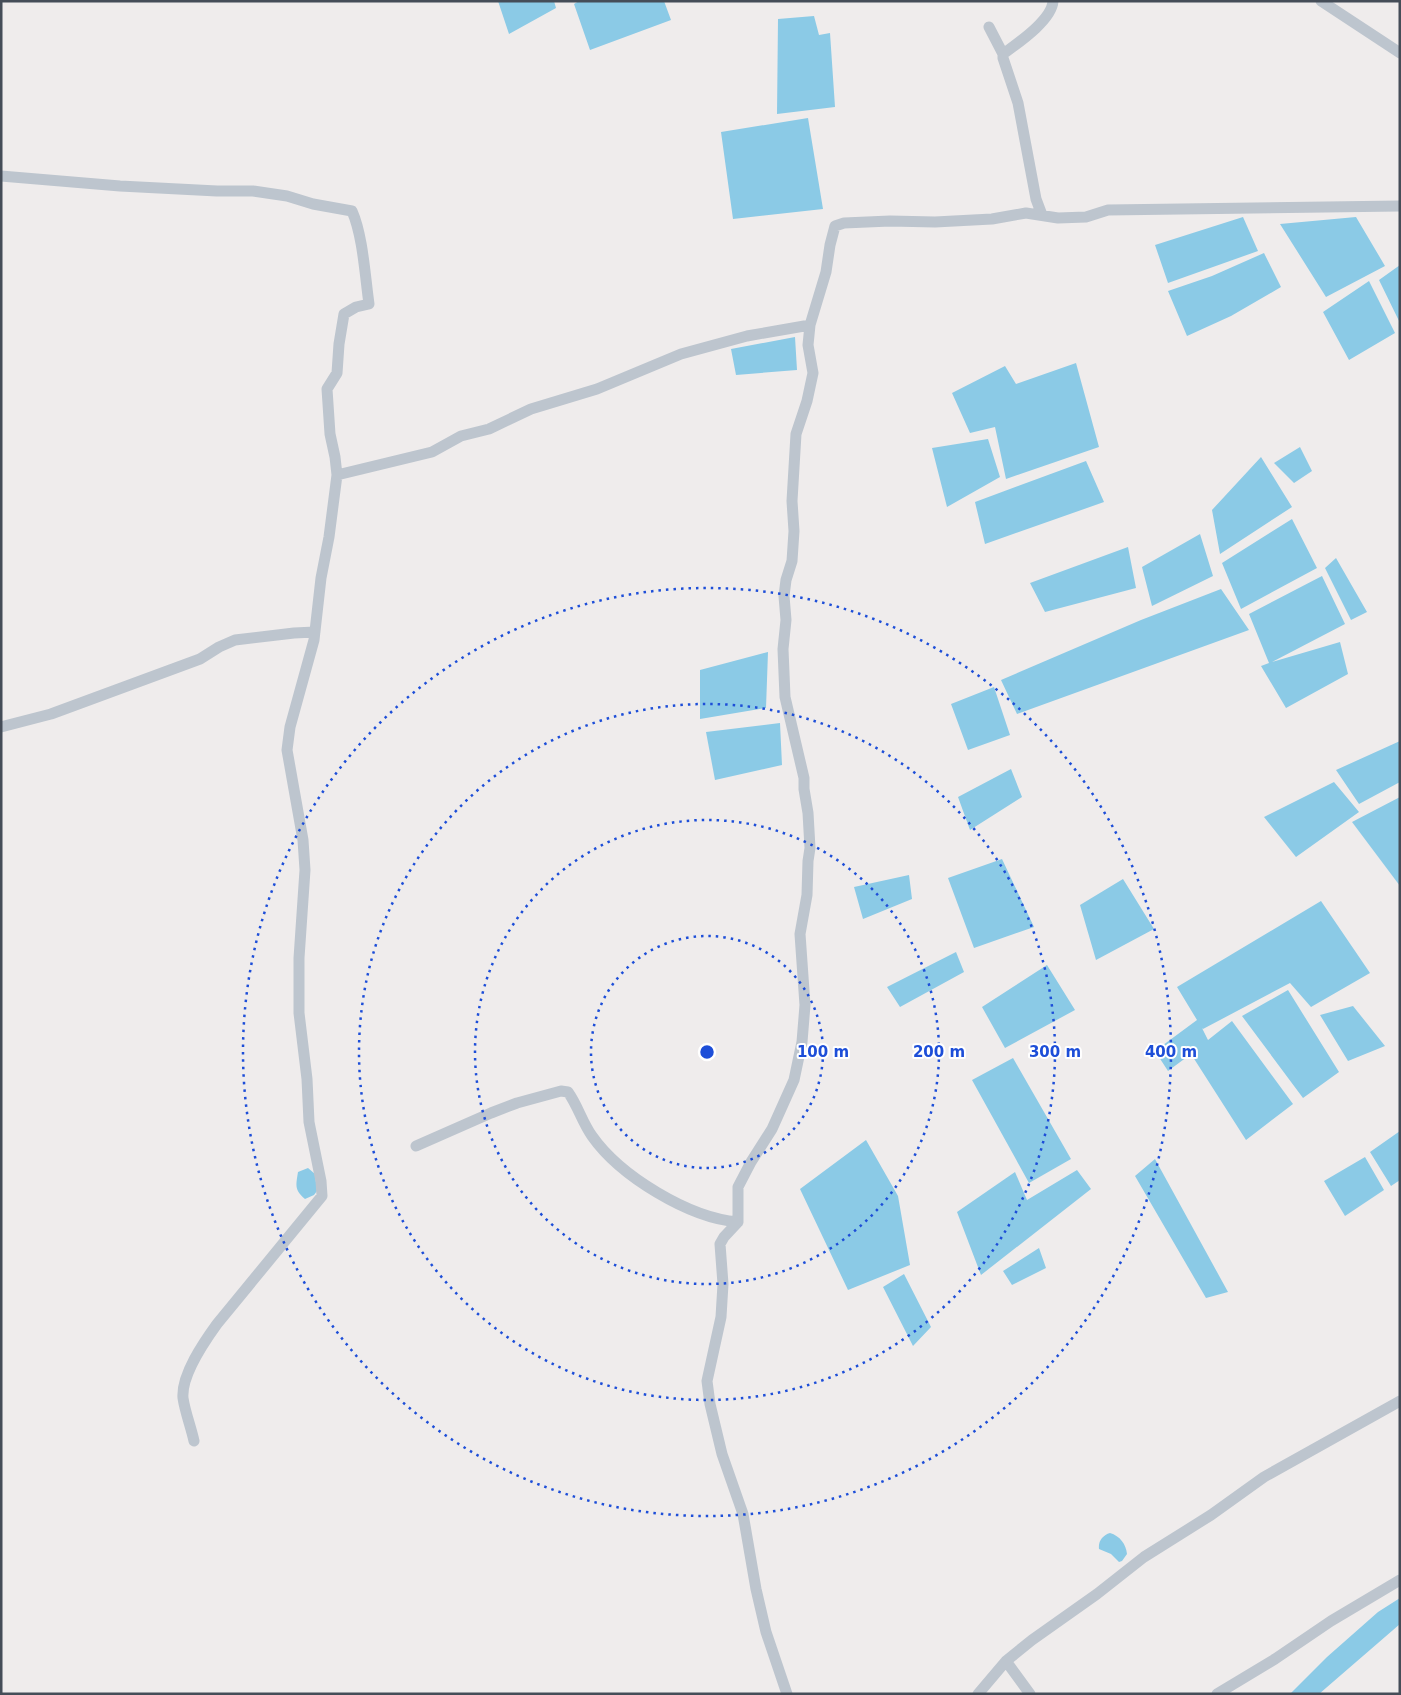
<svg xmlns="http://www.w3.org/2000/svg" width="1401" height="1695" font-family="'DejaVu Sans',sans-serif">
	<style>
		.water { fill: #8bcae6 }
		.lines { fill: none; stroke-linecap: round; stroke-linejoin: round }
		.minor { stroke: #bdc5ce; stroke-width: 11 }
		.ring { fill: none; stroke: #1d4ed8; stroke-width: 2.5; stroke-dasharray: 2.5 5 }
		.centre { fill: #1d4ed8; stroke: #fff; stroke-width: 2.5 }
		.ring-label { font-size: 15px; text-anchor: middle; font-weight: bold; fill: #1d4ed8; stroke: #fff; stroke-width: 4; stroke-linejoin: round; paint-order: stroke }
	</style>
	<rect width="100%" height="100%" fill="#efecec"/>
	<path class="water" d="M 498,1 L 554,1 L 556,8 L 509,34 Z
		M 579,1 L 664,1 L 671,20 L 590,50 L 574,4 Z
		M 814,16 L 819,35 L 830,33 L 835,107 L 777,114 L 778,19 Z
		M 808,118 L 823,209 L 733,219 L 721,132 Z
		M 1243,217 L 1258,251 L 1168,283 L 1155,245 Z
		M 1356,217 L 1385,266 L 1326,297 L 1280,224 Z
		M 1264,253 L 1281,287 L 1231,316 L 1187,336 L 1168,291 L 1212,276 Z
		M 1400,265 L 1400,323 L 1379,280 Z
		M 1369,281 L 1395,333 L 1349,360 L 1323,312 Z
		M 795,337 L 797,370 L 736,375 L 731,349 Z
		M 1076,363 L 1099,447 L 1006,479 L 995,427 L 970,433 L 952,393 L 1005,366 L 1016,384 Z
		M 988,439 L 1000,477 L 947,507 L 932,448 Z
		M 1300,447 L 1312,471 L 1294,483 L 1274,463 Z
		M 1261,457 L 1292,507 L 1220,554 L 1212,510 Z
		M 1086,461 L 1104,502 L 985,544 L 975,502 Z
		M 1292,519 L 1317,568 L 1241,609 L 1222,563 Z
		M 1200,534 L 1213,576 L 1152,606 L 1142,567 Z
		M 1128,547 L 1136,588 L 1045,612 L 1030,583 Z
		M 1336,558 L 1367,612 L 1351,620 L 1325,568 Z
		M 1322,576 L 1345,624 L 1272,662 L 1340,642 L 1348,674 L 1286,708 L 1261,666 L 1269,663 L 1249,614 Z
		M 1221,589 L 1249,630 L 1017,714 L 1001,680 L 1141,620 Z
		M 768,652 L 766,708 L 700,719 L 700,670 Z
		M 994,687 L 1010,735 L 968,750 L 951,704 Z
		M 780,723 L 782,765 L 715,780 L 706,732 Z
		M 1400,741 L 1400,782 L 1359,804 L 1336,770 Z
		M 1011,769 L 1022,797 L 970,830 L 958,797 Z
		M 1334,782 L 1359,812 L 1296,857 L 1264,817 Z
		M 1400,797 L 1400,886 L 1352,822 Z
		M 1002,859 L 1034,927 L 974,948 L 948,878 Z
		M 909,875 L 912,899 L 863,919 L 854,887 Z
		M 1123,879 L 1154,929 L 1096,960 L 1080,905 Z
		M 1321,901 L 1370,973 L 1311,1007 L 1290,983 L 1203,1029 L 1202,1028 L 1208,1040 L 1232,1021 L 1293,1104 L 1246,1140 L 1191,1054 L 1168,1071 L 1155,1051 L 1197,1020 L 1177,987 Z
		M 956,952 L 964,972 L 900,1007 L 887,987 Z
		M 1047,965 L 1075,1010 L 1005,1048 L 982,1007 Z
		M 1288,990 L 1339,1072 L 1303,1098 L 1242,1016 Z
		M 1353,1006 L 1385,1046 L 1348,1061 L 1320,1015 Z
		M 1013,1058 L 1071,1159 L 1029,1183 L 972,1080 Z
		M 1400,1131 L 1400,1180 L 1391,1186 L 1370,1152 Z
		M 866,1140 L 898,1196 L 910,1265 L 848,1290 L 800,1189 Z
		M 1365,1157 L 1384,1190 L 1345,1216 L 1324,1181 Z
		M 1155,1159 L 1228,1292 L 1206,1298 L 1135,1176 Z
		M 308,1168 L 315,1174 L 317,1191 L 314,1195 L 305,1199 C 294,1190 296,1185 298,1172 Z
		M 1077,1170 L 1091,1189 L 981,1275 L 957,1212 L 1015,1172 L 1027,1200 Z
		M 1039,1248 L 1046,1268 L 1012,1285 L 1003,1271 Z
		M 904,1274 L 931,1327 L 913,1346 L 883,1287 Z
		M 1110,1533 C 1120,1536 1126,1544 1127,1554 L 1122,1561 L 1119,1562 L 1111,1554 L 1099,1549 C 1098,1541 1103,1535 1110,1533 Z
		M 1400,1598 L 1400,1624 L 1319,1694 L 1290,1694 L 1327,1657 L 1378,1612 Z"/>
	<g class="lines">
		<path class="minor" d="M 1321,1 L 1400,53
			M 989,27 L 1003,54
			M 1,176 L 120,186 L 217,191 L 253,191 L 287,196 L 313,204 L 352,211 C 363,236 365,276 369,304 L 356,307 L 344,314 L 339,344 L 337,373 L 327,389 L 330,434 L 335,457 L 337,475 L 329,537 L 321,578 L 314,640 L 290,727 L 287,750 L 303,840 L 305,870 L 299,958 L 299,1013 L 307,1079 L 309,1122 L 321,1181 L 322,1196 L 217,1324 C 204,1342 181,1375 183,1398 C 185,1412 191,1427 194,1441
			M 1042,215 L 1036,199 L 1018,103 L 1003,58 L 1003,54 C 1018,43 1052,20 1053,1
			M 337,475 L 432,452 L 461,436 L 489,429 L 531,409 L 597,389 L 681,354 L 747,336 L 810,325
			M 1,727 L 51,714 L 200,659 L 219,647 L 235,640 L 294,633 L 315,632
			M 416,1146 L 491,1113 L 517,1103 L 561,1091 L 568,1092 C 578,1106 582,1122 592,1136 C 620,1176 689,1218 738,1222
			M 1006,1661 L 1030,1694
			M 787,1694 L 766,1632 L 756,1589 L 743,1514 L 722,1454 L 710,1404 L 707,1381 L 721,1317 L 723,1284 L 720,1244 L 724,1237 L 738,1222 L 738,1187 L 751,1162 L 772,1129 L 794,1080 L 802,1042 L 805,1005 L 800,934 L 807,895 L 808,861 L 810,848 L 808,813 L 804,789 L 804,778 L 785,697 L 783,649 L 786,620 L 784,596 L 786,580 L 792,561 L 794,531 L 792,501 L 796,434 L 807,401 L 813,373 L 808,345 L 810,325 L 826,272 L 830,245 L 835,226 L 844,223 L 890,221 L 935,222 L 992,219 L 1026,213 L 1058,218 L 1086,217 L 1108,210 L 1400,206
			M 978,1694 L 1006,1661 L 1032,1640 L 1097,1594 L 1144,1557 L 1211,1515 L 1264,1477 L 1400,1401
			M 1217,1694 L 1275,1659 L 1331,1621 L 1400,1580"/>
	</g>
	<g class="ring">
		<circle cx="707" cy="1052" r="116"/>
		<circle cx="707" cy="1052" r="232"/>
		<circle cx="707" cy="1052" r="348"/>
		<circle cx="707" cy="1052" r="464"/>
	</g>
	<circle cx="707" cy="1052" r="8" class="centre"/>
	<g class="ring-label">
		<text x="823" y="1057">100 m</text>
		<text x="939" y="1057">200 m</text>
		<text x="1055" y="1057">300 m</text>
		<text x="1171" y="1057">400 m</text>
	</g>
	<rect width="1401" height="1695" fill="none" stroke="#454d58" stroke-width="5"/>
</svg>
